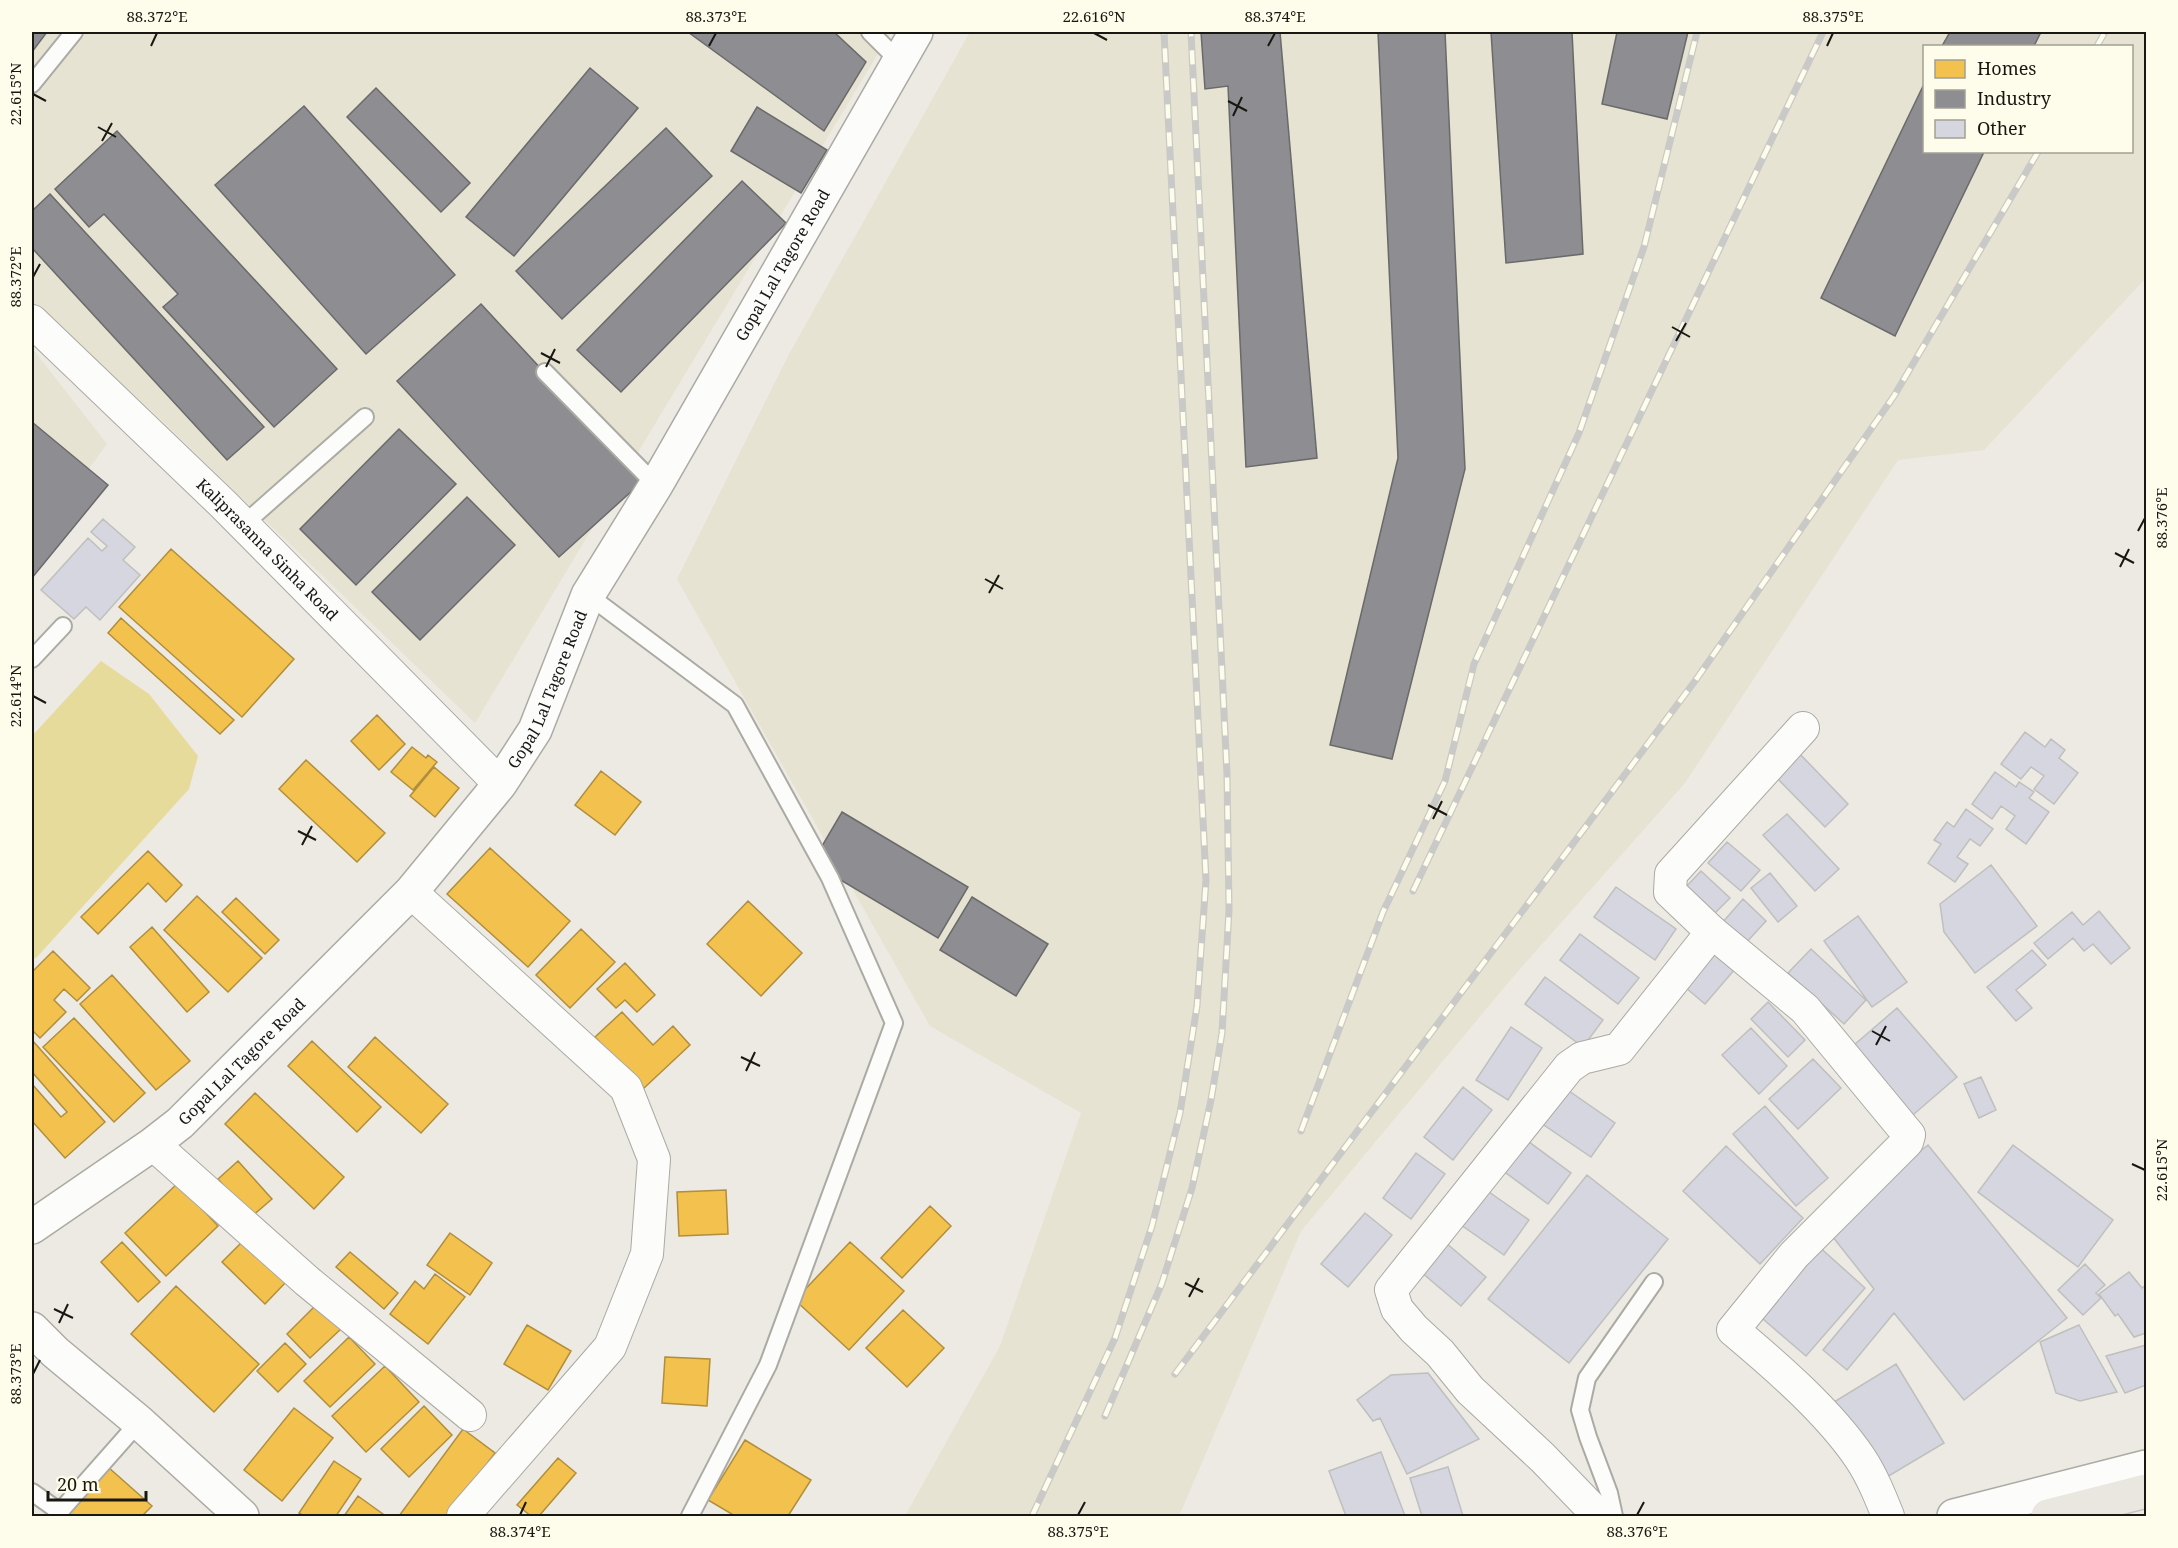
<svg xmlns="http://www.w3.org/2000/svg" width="2178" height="1548" font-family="'Noto Serif',serif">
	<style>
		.built { fill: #e6e3d2; fill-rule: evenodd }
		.water { fill: #e6db9b }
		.homes { fill: #f2c14e; stroke: #b18e3c; stroke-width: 1.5 }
		.industry { fill: #8d8d92; stroke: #6a6a6b; stroke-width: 1.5 }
		.building { fill: #d5d6df; stroke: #bfbfbe; stroke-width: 1.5 }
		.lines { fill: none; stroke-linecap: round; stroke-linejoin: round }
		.service-casing { stroke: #abaaa3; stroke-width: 20 }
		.minor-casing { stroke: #abaaa3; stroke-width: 34 }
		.tertiary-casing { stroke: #abaaa3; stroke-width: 36 }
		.primary-casing { stroke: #c5c5c0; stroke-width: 36 }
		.service { stroke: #fcfcfb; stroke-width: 16 }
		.minor { stroke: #fcfcfb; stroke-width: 32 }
		.tertiary { stroke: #fcfcfb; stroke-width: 33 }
		.primary { stroke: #e9e7df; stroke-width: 33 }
		.rail-casing { stroke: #c9c9c7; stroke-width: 7 }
		.rail { stroke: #fefcea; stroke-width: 4.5; stroke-dasharray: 14; stroke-linecap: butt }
		.ticks { fill: none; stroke: #181711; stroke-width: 2 }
		.labels { text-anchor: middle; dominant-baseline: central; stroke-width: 6; stroke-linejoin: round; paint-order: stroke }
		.street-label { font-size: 16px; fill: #181711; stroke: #fefcea }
		.neatline { fill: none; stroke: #181711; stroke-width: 2 }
		.ticks-label { font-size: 15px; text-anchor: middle; fill: #181711 }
	</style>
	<rect width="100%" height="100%" fill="#eceae2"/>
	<path class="built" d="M 32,32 L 891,32 L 475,723 L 152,411 L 32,303 Z
		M 970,32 L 2146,32 L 2146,278 L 1984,450 L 1898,460 L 1685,783 L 1512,978 L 1301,1231 L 1179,1516 L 905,1516 L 1000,1346 L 1081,1113 L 930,1026 L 677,579 L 789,354 ZM 1924,46 L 2132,46 L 2132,152 L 1924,152 Z
		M 32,348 L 107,444 L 32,546 Z"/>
	<path class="water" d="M 101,661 L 149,694 L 198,756 L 189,789 L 37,957 L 32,960 L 32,736 Z"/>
	<path class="homes" d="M 171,549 L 294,659 L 242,717 L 119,607 Z
		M 121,618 L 234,720 L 220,734 L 108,633 Z
		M 377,715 L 405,744 L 379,770 L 351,741 Z
		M 412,747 L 426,758 L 428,755 L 437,762 L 413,790 L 391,772 Z
		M 306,760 L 385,833 L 357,862 L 279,789 Z
		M 434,767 L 459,788 L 435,817 L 410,796 Z
		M 601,771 L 641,802 L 615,835 L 575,805 Z
		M 490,848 L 570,921 L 528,967 L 447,894 Z
		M 148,851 L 182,885 L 166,902 L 148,883 L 98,934 L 81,917 Z
		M 197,896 L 262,958 L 228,992 L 164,930 Z
		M 236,898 L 279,940 L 265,954 L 222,912 Z
		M 748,901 L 802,953 L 761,996 L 707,944 Z
		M 152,927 L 209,992 L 187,1012 L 130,947 Z
		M 581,929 L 615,962 L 570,1008 L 536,975 Z
		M 53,951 L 90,988 L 77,1001 L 64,989 L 54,1000 L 66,1012 L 40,1038 L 32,1030 L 32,972 Z
		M 625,963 L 655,995 L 637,1012 L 625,1000 L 616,1008 L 597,989 Z
		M 112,975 L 190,1061 L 156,1090 L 80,1004 Z
		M 622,1012 L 653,1045 L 673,1026 L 690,1045 L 643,1089 L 595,1037 Z
		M 74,1018 L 145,1093 L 114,1122 L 43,1047 Z
		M 375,1037 L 448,1104 L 421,1133 L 348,1067 Z
		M 32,1040 L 105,1122 L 65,1158 L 32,1121 L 32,1084 L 61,1117 L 67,1112 L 32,1072 Z
		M 312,1041 L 381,1107 L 357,1132 L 288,1066 Z
		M 255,1093 L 344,1177 L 314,1209 L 225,1124 Z
		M 238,1161 L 272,1199 L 251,1217 L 218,1179 Z
		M 178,1183 L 218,1226 L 166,1276 L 125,1233 Z
		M 726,1190 L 728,1234 L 679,1236 L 677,1192 Z
		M 930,1206 L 951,1226 L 902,1278 L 881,1258 Z
		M 450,1233 L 492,1263 L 470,1295 L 427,1265 Z
		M 244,1240 L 286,1282 L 265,1304 L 222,1262 Z
		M 122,1242 L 160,1282 L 138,1302 L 101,1262 Z
		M 850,1242 L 904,1291 L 849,1350 L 795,1300 Z
		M 350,1252 L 398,1293 L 384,1309 L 336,1267 Z
		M 435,1274 L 465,1297 L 428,1344 L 390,1314 L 415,1281 L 424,1289 Z
		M 176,1286 L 259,1364 L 214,1412 L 131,1334 Z
		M 318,1303 L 342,1328 L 310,1358 L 287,1334 Z
		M 903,1310 L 944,1348 L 907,1387 L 866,1348 Z
		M 527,1325 L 571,1351 L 548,1390 L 504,1364 Z
		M 349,1337 L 375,1364 L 330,1407 L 304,1381 Z
		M 285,1343 L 306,1364 L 278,1392 L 257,1371 Z
		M 665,1357 L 710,1359 L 707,1406 L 662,1403 Z
		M 385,1366 L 419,1402 L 366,1452 L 332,1416 Z
		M 424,1406 L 452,1435 L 409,1477 L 381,1449 Z
		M 294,1408 L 333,1438 L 282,1501 L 244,1470 Z
		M 463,1429 L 495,1453 L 448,1516 L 399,1516 Z
		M 745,1440 L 811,1480 L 788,1516 L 735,1516 L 708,1500 Z
		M 558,1458 L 576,1473 L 539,1516 L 531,1516 L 517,1505 Z
		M 334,1461 L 361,1479 L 336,1516 L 304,1516 L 299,1513 Z
		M 108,1467 L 152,1506 L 142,1516 L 64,1516 Z
		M 358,1496 L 383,1514 L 381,1516 L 344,1516 Z"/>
	<path class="industry" d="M 32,32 L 47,32 L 32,52 Z
		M 688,32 L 834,32 L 866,62 L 824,131 Z
		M 1201,32 L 1280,32 L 1317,458 L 1246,467 L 1228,86 L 1205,89 Z
		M 1378,32 L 1445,32 L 1465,469 L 1392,759 L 1330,745 L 1398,458 Z
		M 1491,32 L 1572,32 L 1583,254 L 1506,263 Z
		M 1617,32 L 1688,32 L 1667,119 L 1602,104 Z
		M 1950,32 L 2041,32 L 2034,46 L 1942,46 Z
		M 590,68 L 638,108 L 514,256 L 466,217 Z
		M 1924,84 L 1924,152 L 1984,152 L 1895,336 L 1821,298 Z
		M 376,88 L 470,183 L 441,212 L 347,117 Z
		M 304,106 L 455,275 L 366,354 L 215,185 Z
		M 757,107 L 827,150 L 801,193 L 731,151 Z
		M 666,128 L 712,176 L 562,319 L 516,271 Z
		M 117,131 L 337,369 L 274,427 L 163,307 L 178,294 L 104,214 L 89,227 L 55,189 Z
		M 742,181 L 786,223 L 621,392 L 577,350 Z
		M 50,194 L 264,427 L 227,460 L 32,248 L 32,211 Z
		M 481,304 L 644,480 L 559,557 L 397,381 Z
		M 32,422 L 108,485 L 32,578 Z
		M 399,429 L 456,484 L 356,585 L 300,529 Z
		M 467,497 L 515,545 L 420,640 L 372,592 Z
		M 842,812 L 968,887 L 938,938 L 812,863 Z
		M 972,897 L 1048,944 L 1016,996 L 940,950 Z"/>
	<path class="building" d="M 103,519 L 135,547 L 123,560 L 140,575 L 100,620 L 86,607 L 74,619 L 41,590 L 88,538 L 102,551 L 107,546 L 91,532 Z
		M 2025,732 L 2045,747 L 2051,739 L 2065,750 L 2059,758 L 2078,773 L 2054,804 L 2034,789 L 2044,776 L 2031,767 L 2021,779 L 2001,764 Z
		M 1799,753 L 1848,804 L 1825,827 L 1775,776 Z
		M 1995,772 L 2016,787 L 2019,782 L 2034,792 L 2029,798 L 2049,812 L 2026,844 L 2006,829 L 2015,816 L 2001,806 L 1992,819 L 1972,804 Z
		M 1966,809 L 1993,829 L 1980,846 L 1970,839 L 1957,857 L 1968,864 L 1955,882 L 1928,863 L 1941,844 L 1934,840 L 1947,822 L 1954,827 Z
		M 1787,814 L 1839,869 L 1815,891 L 1763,835 Z
		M 1727,842 L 1760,870 L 1741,891 L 1708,863 Z
		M 1991,865 L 2037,926 L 1975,973 L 1944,932 L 1940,904 Z
		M 1701,871 L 1730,898 L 1713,915 L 1684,889 Z
		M 1770,873 L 1797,906 L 1778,922 L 1751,888 Z
		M 1616,887 L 1676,929 L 1655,960 L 1594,917 Z
		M 1743,899 L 1766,921 L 1744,945 L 1722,923 Z
		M 2099,911 L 2130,948 L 2111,964 L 2093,944 L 2084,951 L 2073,938 L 2048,959 L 2034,943 L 2072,912 L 2083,925 Z
		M 1858,916 L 1907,982 L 1872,1007 L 1824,941 Z
		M 1580,934 L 1639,978 L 1618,1004 L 1560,960 Z
		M 1710,948 L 1735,969 L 1705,1004 L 1680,983 Z
		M 1811,949 L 1866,1000 L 1844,1024 L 1788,973 Z
		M 2032,950 L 2046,965 L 2016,990 L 2032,1008 L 2016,1021 L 1987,987 Z
		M 1545,977 L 1603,1020 L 1583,1047 L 1525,1004 Z
		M 1768,1002 L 1805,1040 L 1788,1057 L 1751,1019 Z
		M 1897,1008 L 1957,1077 L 1907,1120 L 1847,1051 Z
		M 1511,1027 L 1542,1048 L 1508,1100 L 1476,1080 Z
		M 1751,1028 L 1787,1066 L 1759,1094 L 1722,1055 Z
		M 1813,1059 L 1841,1088 L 1798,1129 L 1769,1099 Z
		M 1981,1077 L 1996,1110 L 1979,1118 L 1964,1084 Z
		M 1559,1084 L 1615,1123 L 1591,1157 L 1535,1119 Z
		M 1463,1087 L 1492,1110 L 1453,1160 L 1424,1137 Z
		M 1765,1106 L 1828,1178 L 1796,1206 L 1733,1134 Z
		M 1521,1136 L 1571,1173 L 1548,1204 L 1498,1167 Z
		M 1928,1145 L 2067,1318 L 1964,1400 L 1894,1313 L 1847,1370 L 1823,1350 L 1874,1289 L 1825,1227 Z
		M 2013,1145 L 2113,1220 L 2078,1267 L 1978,1192 Z
		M 1726,1146 L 1803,1218 L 1760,1264 L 1683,1191 Z
		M 1416,1153 L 1445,1174 L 1411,1219 L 1383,1198 Z
		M 1587,1175 L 1668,1239 L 1569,1363 L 1488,1299 Z
		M 1479,1185 L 1529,1220 L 1504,1255 L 1454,1220 Z
		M 1365,1213 L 1392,1235 L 1348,1287 L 1321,1264 Z
		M 1439,1237 L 1486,1277 L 1461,1306 L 1414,1266 Z
		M 1816,1244 L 1865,1288 L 1806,1356 L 1756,1313 Z
		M 2085,1264 L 2105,1285 L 2096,1293 L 2101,1298 L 2083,1315 L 2058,1290 Z
		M 2129,1272 L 2142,1288 L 2146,1285 L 2146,1333 L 2134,1337 L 2118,1314 L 2115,1316 L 2099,1294 Z
		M 2079,1325 L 2117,1392 L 2080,1401 L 2056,1393 L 2040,1342 Z
		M 2146,1345 L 2146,1385 L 2125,1393 L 2106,1356 Z
		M 1896,1364 L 1944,1443 L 1882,1480 L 1834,1402 Z
		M 1428,1373 L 1479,1439 L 1407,1474 L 1380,1418 L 1373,1421 L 1357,1400 L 1391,1375 Z
		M 1381,1452 L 1405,1516 L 1346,1516 L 1329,1471 Z
		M 1448,1467 L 1463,1516 L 1422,1516 L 1410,1478 Z"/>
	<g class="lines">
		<defs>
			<path id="service" d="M 870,32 L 899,61
				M 32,84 L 74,32
				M 545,372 L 656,485
				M 243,525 L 365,417
				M 588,595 L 735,705 L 830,878 L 894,1023 L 768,1365 L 690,1516
				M 32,659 L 63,626
				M 32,1492 L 60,1512
				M 56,1516 L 139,1422
				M 1614,1516 L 1609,1493 L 1588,1437 L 1580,1410 L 1587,1378 L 1654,1282"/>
			<g id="minor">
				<path id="s1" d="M 32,321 L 223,504 L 500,784"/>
				<path d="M 411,892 L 626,1088 L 654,1159 L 647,1254 L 610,1347 L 463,1516"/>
				<path d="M 1712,932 L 1670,892 L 1671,874 L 1803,728"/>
				<path d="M 153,1144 L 307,1281 L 470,1415"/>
				<path d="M 1599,1516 L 1543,1458 L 1470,1390 L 1440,1353 L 1414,1329 L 1397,1309 L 1391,1290 L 1569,1067 L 1582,1058 L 1619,1049 L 1712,932 L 1805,1009 L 1909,1135 L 1907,1142 L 1794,1255 L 1733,1330 C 1776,1366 1829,1412 1860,1458 C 1872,1476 1880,1496 1888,1516"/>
			</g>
			<g id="tertiary">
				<path id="s2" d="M 32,1227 L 153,1144 L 180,1123 L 411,892 L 500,784 L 535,730 L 588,595 L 656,485 L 916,32"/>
				<path d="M 32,1329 L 55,1352 L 139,1422 L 242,1516"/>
				<path d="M 1954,1516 L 2146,1467"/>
			</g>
			<path id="primary" d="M 2048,1516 L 2146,1491"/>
		</defs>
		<use href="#service" class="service-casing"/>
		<use href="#minor" class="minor-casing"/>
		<use href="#tertiary" class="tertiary-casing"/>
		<use href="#primary" class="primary-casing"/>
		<use href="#service" class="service"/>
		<use href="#minor" class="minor"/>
		<use href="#tertiary" class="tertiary"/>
		<use href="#primary" class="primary"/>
		<defs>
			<path id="rail" d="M 2097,46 L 2105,32
				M 1413,891 L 1823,32
				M 1301,1131 L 1383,912 L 1445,781 L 1474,664 L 1579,433 L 1644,247 L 1697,32
				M 1175,1374 L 1695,681 L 1894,396 L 2038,152
				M 1105,1416 L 1162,1283 L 1192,1188 L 1211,1100 L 1222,1033 L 1229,910 L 1227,774 L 1191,32
				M 1032,1516 L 1115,1338 L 1152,1226 L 1180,1113 L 1197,1006 L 1206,880 L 1164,32"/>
		</defs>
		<use href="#rail" class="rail-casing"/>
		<use href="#rail" class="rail"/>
	</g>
	<path class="ticks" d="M 1094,33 L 1107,40M 151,46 L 157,33M 709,46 L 716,33M 1268,46 L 1275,33M 1827,46 L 1833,33M 33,94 L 46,101M 1228,101 L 1247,111M 1233,116 L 1242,97M 98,127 L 116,137M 102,141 L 112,123M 33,277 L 40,264M 1672,327 L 1690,337M 1676,341 L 1686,323M 541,353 L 560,363M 546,367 L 555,349M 2138,531 L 2145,518M 2115,553 L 2134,563M 2120,567 L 2129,549M 985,579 L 1003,589M 989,593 L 999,575M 33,696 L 46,703M 1428,805 L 1447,815M 1433,819 L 1442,801M 298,831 L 316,840M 302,845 L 312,826M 1872,1031 L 1890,1041M 1876,1045 L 1886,1026M 741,1057 L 760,1066M 746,1071 L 755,1052M 2132,1164 L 2145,1170M 1185,1283 L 1203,1292M 1189,1297 L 1199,1278M 54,1309 L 73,1318M 59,1323 L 68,1304M 33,1374 L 40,1360M 520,1515 L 526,1502M 1078,1515 L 1085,1502M 1637,1515 L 1644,1502"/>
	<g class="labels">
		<g class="street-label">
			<text stroke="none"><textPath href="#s2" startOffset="1240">Gopal Lal Tagore Road</textPath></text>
			<text stroke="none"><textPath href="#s1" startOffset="328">Kaliprasanna Sinha Road</textPath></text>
			<text stroke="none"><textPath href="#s2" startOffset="754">Gopal Lal Tagore Road</textPath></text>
			<text stroke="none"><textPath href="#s2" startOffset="268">Gopal Lal Tagore Road</textPath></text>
		</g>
	</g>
	<rect width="2178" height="1548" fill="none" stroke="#fefcea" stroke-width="66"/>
	<rect x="1923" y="45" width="210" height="108" fill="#fefcea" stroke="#a2a093" stroke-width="1.5"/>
	<rect x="1935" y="60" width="30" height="18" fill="#f2c14e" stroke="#a2a093" stroke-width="1.5"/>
	<text x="1977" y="75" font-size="18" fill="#181711">Homes</text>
	<rect x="1935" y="90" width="30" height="18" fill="#8d8d92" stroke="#a2a093" stroke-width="1.5"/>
	<text x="1977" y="105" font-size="18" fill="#181711">Industry</text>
	<rect x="1935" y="120" width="30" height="18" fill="#d5d6df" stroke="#a2a093" stroke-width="1.5"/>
	<text x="1977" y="135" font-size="18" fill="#181711">Other</text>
	<path d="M48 1491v9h98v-9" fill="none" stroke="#181711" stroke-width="3"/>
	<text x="57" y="1491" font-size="18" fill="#181711" stroke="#fefcea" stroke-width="4.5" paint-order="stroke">20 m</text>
	<rect x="33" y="33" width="2112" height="1482" class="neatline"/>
	<g class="ticks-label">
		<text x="157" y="22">88.372°E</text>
		<text x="716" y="22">88.373°E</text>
		<text x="1094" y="22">22.616°N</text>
		<text x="1275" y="22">88.374°E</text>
		<text x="1833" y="22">88.375°E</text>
		<text transform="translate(16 94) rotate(-90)" y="5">22.615°N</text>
		<text transform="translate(16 277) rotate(-90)" y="5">88.372°E</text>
		<text transform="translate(2162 518) rotate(-90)" y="5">88.376°E</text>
		<text transform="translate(16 696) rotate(-90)" y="5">22.614°N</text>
		<text transform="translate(2162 1170) rotate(-90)" y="5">22.615°N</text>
		<text transform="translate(16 1374) rotate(-90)" y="5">88.373°E</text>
		<text x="520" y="1537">88.374°E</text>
		<text x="1078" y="1537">88.375°E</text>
		<text x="1637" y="1537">88.376°E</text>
	</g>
</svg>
